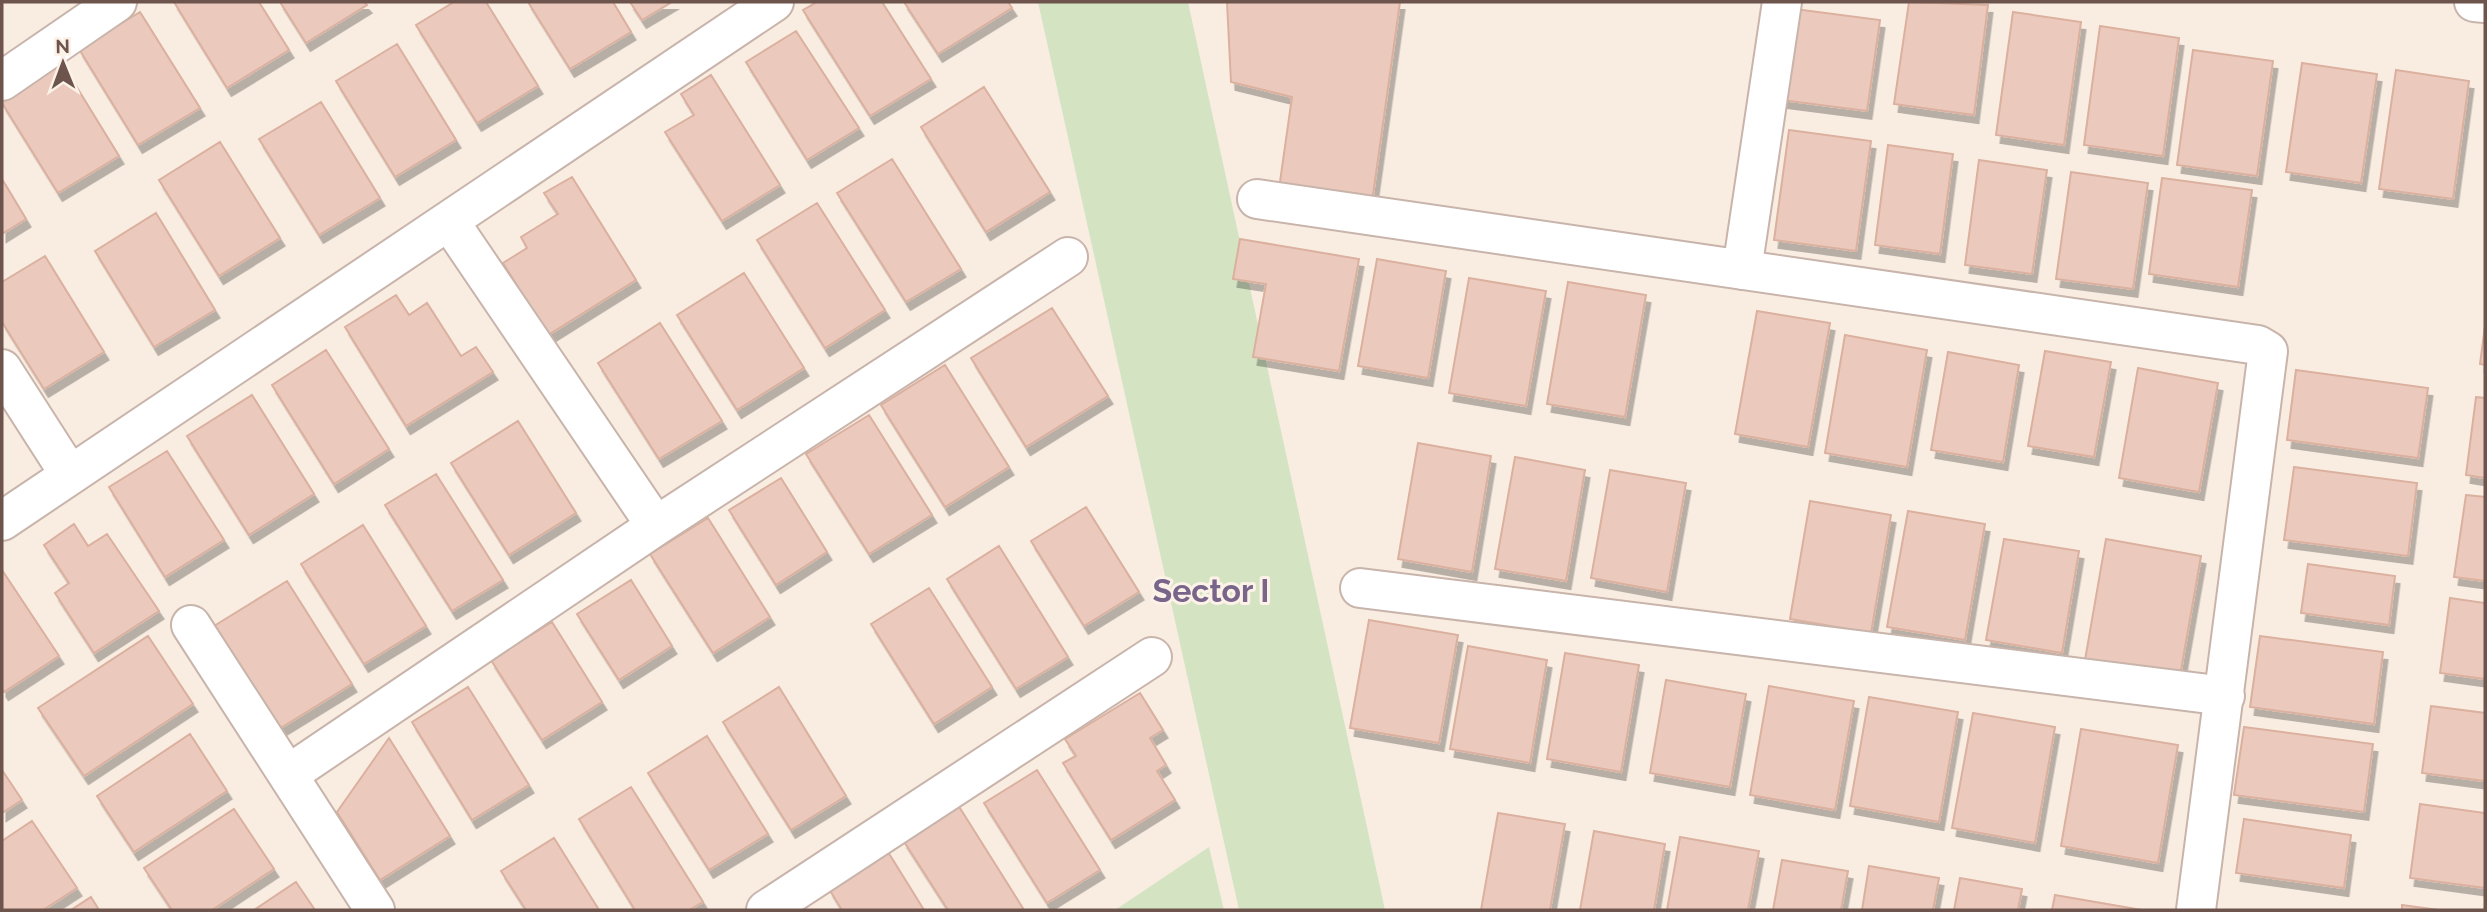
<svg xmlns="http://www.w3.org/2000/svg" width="2487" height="912" font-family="Raleway,sans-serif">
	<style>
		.green { fill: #d4e4c3 }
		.building { fill: #ebcabd; stroke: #dbb09f; stroke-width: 2; filter: url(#shadow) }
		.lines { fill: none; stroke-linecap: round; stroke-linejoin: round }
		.minor-casing { stroke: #c8b4ab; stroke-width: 42 }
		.minor { stroke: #fff; stroke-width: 38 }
		.labels { text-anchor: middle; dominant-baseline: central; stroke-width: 6; stroke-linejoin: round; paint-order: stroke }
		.district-label { font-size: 32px; font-weight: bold; fill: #79648a; stroke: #fcf2e7 }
	</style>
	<defs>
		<filter id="shadow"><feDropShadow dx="4.5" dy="8" stdDeviation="0" flood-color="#0004"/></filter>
	</defs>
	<rect width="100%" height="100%" fill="#f9ede2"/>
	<path class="green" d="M 1038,2 L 1188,2 L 1385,910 L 1239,910 Z
		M 1209,847 L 1224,910 L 1115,910 Z"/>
	<path class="building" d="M 174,2 L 259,2 L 289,50 L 227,88 Z
		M 280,2 L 364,2 L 367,5 L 306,43 Z
		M 454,2 L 486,2 L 538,86 L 477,123 L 416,25 Z
		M 528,2 L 613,2 L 631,32 L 570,69 Z
		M 630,2 L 672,2 L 642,20 Z
		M 817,2 L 882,2 L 931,79 L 870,116 L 803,10 Z
		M 904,2 L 1008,2 L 1012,8 L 938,54 Z
		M 1227,2 L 1400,2 L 1371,209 L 1278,196 L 1292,97 L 1231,82 Z
		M 1909,2 L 1988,5 L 1974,115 L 1894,104 Z
		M 1787,8 L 1880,20 L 1867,111 L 1774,99 Z
		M 140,12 L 200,108 L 138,145 L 79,49 Z
		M 2013,12 L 2081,22 L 2064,145 L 1996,135 Z
		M 2100,26 L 2179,38 L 2163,156 L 2084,145 Z
		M 796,31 L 859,128 L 807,160 L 746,62 Z
		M 397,44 L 456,140 L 395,177 L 336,81 Z
		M 2193,50 L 2273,61 L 2257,176 L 2177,165 Z
		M 60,60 L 119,156 L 58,193 L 2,103 L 2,95 Z
		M 2302,63 L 2377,74 L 2361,183 L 2286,172 Z
		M 2396,70 L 2469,81 L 2453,199 L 2379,189 Z
		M 711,75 L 780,185 L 722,221 L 665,132 L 694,115 L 681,94 Z
		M 984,87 L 1050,192 L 986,232 L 921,127 Z
		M 321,102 L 380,198 L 319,235 L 259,139 Z
		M 1789,130 L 1871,141 L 1856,251 L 1774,240 Z
		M 220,142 L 280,238 L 219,276 L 159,180 Z
		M 1888,145 L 1953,154 L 1940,254 L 1875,245 Z
		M 892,159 L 961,269 L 906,302 L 837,193 Z
		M 1979,160 L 2047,170 L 2032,274 L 1965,265 Z
		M 2071,172 L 2148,183 L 2133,289 L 2056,279 Z
		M 572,177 L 636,280 L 548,335 L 503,263 L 527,248 L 521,237 L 558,214 L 544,193 Z
		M 2162,178 L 2252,190 L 2238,287 L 2149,274 Z
		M 2,179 L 26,219 L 2,234 Z
		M 817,203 L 885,310 L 825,348 L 757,240 Z
		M 156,213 L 215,310 L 154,347 L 95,251 Z
		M 1240,239 L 1359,259 L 1339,371 L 1253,357 L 1266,284 L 1233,279 Z
		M 45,256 L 104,352 L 44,389 L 2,322 L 2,282 Z
		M 1377,259 L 1446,271 L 1428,378 L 1358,366 Z
		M 744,273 L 804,368 L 737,410 L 677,315 Z
		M 1469,278 L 1546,291 L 1526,406 L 1449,393 Z
		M 1568,282 L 1646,295 L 1625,417 L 1547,404 Z
		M 396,295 L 409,315 L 427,303 L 461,356 L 476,347 L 493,372 L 406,426 L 345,327 Z
		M 1052,308 L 1108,396 L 1026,447 L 971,358 Z
		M 1757,311 L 1830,323 L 1808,447 L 1735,434 Z
		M 660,323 L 722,421 L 659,459 L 598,363 Z
		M 2485,326 L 2485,365 L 2480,364 Z
		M 1845,335 L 1927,350 L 1907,467 L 1825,453 Z
		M 326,350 L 389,449 L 334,484 L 272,385 Z
		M 2045,351 L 2111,362 L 2094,457 L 2028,446 Z
		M 1948,352 L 2019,365 L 2003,462 L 1931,450 Z
		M 945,365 L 1009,467 L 945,507 L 881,405 Z
		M 2138,368 L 2218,383 L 2199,492 L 2119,478 Z
		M 2296,370 L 2428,388 L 2418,458 L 2287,440 Z
		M 252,395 L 314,494 L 249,535 L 187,436 Z
		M 2476,397 L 2485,398 L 2485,478 L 2466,475 Z
		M 869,415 L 932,515 L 869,554 L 806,454 Z
		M 518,421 L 576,513 L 509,555 L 451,463 Z
		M 1418,443 L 1491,456 L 1472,572 L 1398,559 Z
		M 167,451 L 224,540 L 165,577 L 109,487 Z
		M 1515,457 L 1585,470 L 1566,581 L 1495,569 Z
		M 2294,467 L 2417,483 L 2408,556 L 2284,540 Z
		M 1610,470 L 1686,483 L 1667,592 L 1591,578 Z
		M 436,474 L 503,580 L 452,611 L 385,505 Z
		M 781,478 L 827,552 L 776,585 L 729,510 Z
		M 2466,495 L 2485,497 L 2485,581 L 2454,577 Z
		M 1810,501 L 1891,515 L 1871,633 L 1790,619 Z
		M 1086,507 L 1139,592 L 1084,626 L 1031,541 Z
		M 1908,511 L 1985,524 L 1965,640 L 1887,627 Z
		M 708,518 L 770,617 L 713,653 L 650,554 Z
		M 74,524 L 88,546 L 107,534 L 159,611 L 94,653 L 55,593 L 69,583 L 44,545 Z
		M 363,525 L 426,626 L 364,664 L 301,564 Z
		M 2004,539 L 2079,551 L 2062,653 L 1986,640 Z
		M 2106,539 L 2201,556 L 2180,676 L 2085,660 Z
		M 999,546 L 1068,657 L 1016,689 L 947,579 Z
		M 2308,564 L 2395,576 L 2389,625 L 2301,613 Z
		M 2,570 L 59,656 L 4,692 L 2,689 Z
		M 631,580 L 672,646 L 619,680 L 577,614 Z
		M 287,581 L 352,684 L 279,729 L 214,626 Z
		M 929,588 L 992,687 L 934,724 L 871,624 Z
		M 2450,598 L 2485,603 L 2485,679 L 2440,673 Z
		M 1369,620 L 1458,635 L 1439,743 L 1350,728 Z
		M 552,622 L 602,702 L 542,740 L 491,660 Z
		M 148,636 L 193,704 L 84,776 L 38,708 Z
		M 2260,636 L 2383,652 L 2374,724 L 2250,707 Z
		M 1468,646 L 1547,660 L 1530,763 L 1450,749 Z
		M 1565,653 L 1639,665 L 1621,772 L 1547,759 Z
		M 1666,680 L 1746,694 L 1730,787 L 1650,773 Z
		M 1769,686 L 1854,701 L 1835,810 L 1750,795 Z
		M 468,687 L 529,785 L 472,820 L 412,722 Z
		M 779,687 L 846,796 L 791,830 L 723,722 Z
		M 1140,693 L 1163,730 L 1150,738 L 1166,765 L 1157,771 L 1175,800 L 1111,840 L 1063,763 L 1076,756 L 1065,739 Z
		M 1869,697 L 1958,712 L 1939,822 L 1850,806 Z
		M 2431,706 L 2485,713 L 2485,781 L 2422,773 Z
		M 1973,713 L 2055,727 L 2035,843 L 1952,828 Z
		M 2244,727 L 2373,744 L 2364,812 L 2234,795 Z
		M 2081,729 L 2178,745 L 2158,863 L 2061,846 Z
		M 190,734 L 227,791 L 134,852 L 97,796 Z
		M 707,736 L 768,834 L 709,870 L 648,773 Z
		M 389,738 L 450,836 L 380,880 L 337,812 Z
		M 2,770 L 22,800 L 2,813 Z
		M 1037,770 L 1100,870 L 1047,903 L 984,803 Z
		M 631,787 L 703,902 L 689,910 L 635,910 L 579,819 Z
		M 2420,804 L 2485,813 L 2485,888 L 2410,878 Z
		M 958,805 L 1024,910 L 948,910 L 903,840 Z
		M 234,809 L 274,869 L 212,910 L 172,910 L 144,868 Z
		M 1498,813 L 1565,824 L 1550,910 L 1481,910 Z
		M 2244,819 L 2351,835 L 2344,888 L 2236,873 Z
		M 32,821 L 77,888 L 43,910 L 2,910 L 2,841 Z
		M 1594,831 L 1665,844 L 1654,910 L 1580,910 Z
		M 1680,837 L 1759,851 L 1748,910 L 1667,910 Z
		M 554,838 L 599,910 L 526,910 L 501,871 Z
		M 888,852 L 924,910 L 842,910 L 829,889 Z
		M 1782,860 L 1848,871 L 1841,910 L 1773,910 Z
		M 1869,866 L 1939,878 L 1933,910 L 1862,910 Z
		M 1960,878 L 2022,889 L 2018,910 L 1954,910 Z
		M 296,882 L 315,910 L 254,910 Z
		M 2055,895 L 2142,910 L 2052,910 Z
		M 91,897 L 99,910 L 71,910 Z
		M 2402,905 L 2439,910 L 2402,910 Z"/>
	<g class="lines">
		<defs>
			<path id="minor" d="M 2474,2 L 2485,3
				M 2,81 L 117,2
				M 1257,199 L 2258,345 L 2268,351 L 2196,910
				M 449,221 L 656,526
				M 1742,270 L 1782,2
				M 2,369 L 70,475
				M 2,521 L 774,2
				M 1360,588 L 2225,696
				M 191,625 L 375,910
				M 289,774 L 656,526 L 1068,257
				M 766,910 L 1152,657"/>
		</defs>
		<use href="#minor" class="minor-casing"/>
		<use href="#minor" class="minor"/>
	</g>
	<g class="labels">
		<g class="district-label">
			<text x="1211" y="590">Sector I</text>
		</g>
	</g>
	<rect width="2487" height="912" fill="none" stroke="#6d544c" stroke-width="7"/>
	<g transform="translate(63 63) rotate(359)" stroke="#fcf2e7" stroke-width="5" paint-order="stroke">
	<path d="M0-5L12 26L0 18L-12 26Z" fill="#6d544c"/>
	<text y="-10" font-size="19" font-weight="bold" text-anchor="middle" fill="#6d544c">N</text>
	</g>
</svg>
